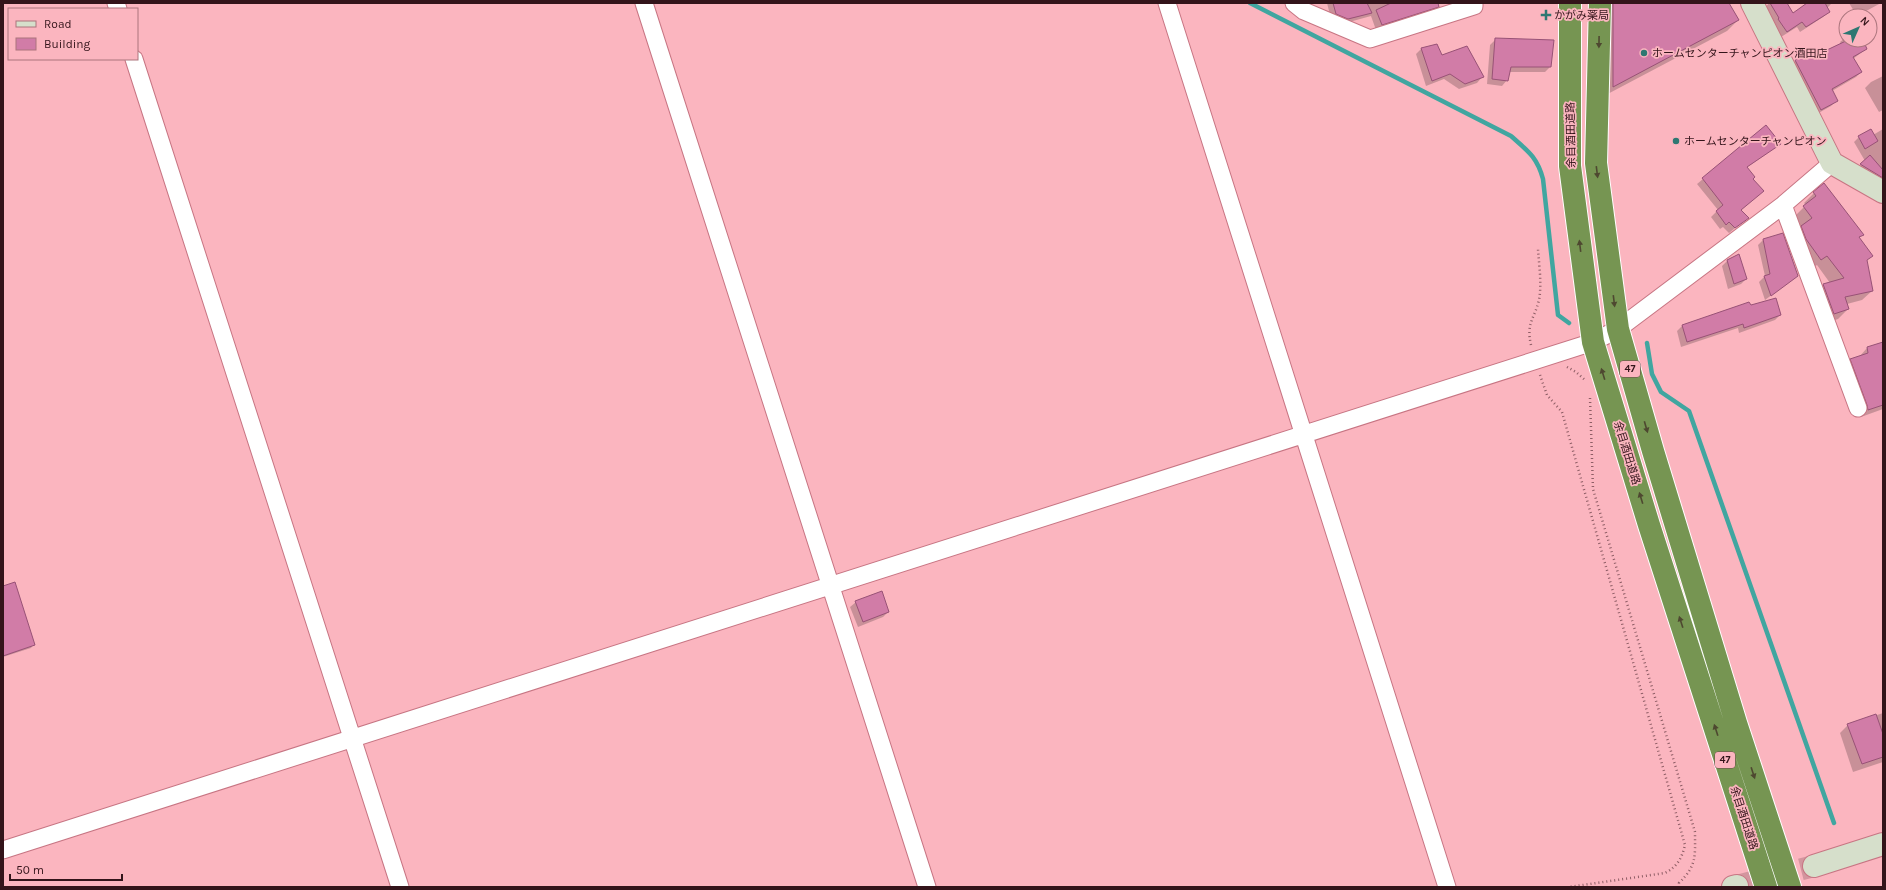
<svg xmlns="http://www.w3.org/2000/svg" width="1886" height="890" font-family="Karla,'Noto Sans JP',sans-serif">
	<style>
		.shadow { fill: #0003 }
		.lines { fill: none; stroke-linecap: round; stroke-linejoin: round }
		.stream { stroke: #40a6a0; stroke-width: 4.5 }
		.building { fill: #d17ca7; stroke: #985276 }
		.secondary-tunnel { stroke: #d3959e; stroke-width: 22; stroke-dasharray: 22 11; stroke-linecap: butt }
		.street-casing { stroke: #c77583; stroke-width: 19 }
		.secondary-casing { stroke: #c77583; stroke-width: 24 }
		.highway-casing { stroke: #fff; stroke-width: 24 }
		.path { stroke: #8f5e66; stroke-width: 2.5; stroke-dasharray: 1 3; stroke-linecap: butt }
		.street { stroke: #fff; stroke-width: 17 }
		.secondary { stroke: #d6dfcb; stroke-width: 22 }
		.highway { stroke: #769552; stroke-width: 22 }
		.oneway { fill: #4e4830 }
		.poi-dot { fill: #2e7772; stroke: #fbb5bf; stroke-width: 1.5 }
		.labels { text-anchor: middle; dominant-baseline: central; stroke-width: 3.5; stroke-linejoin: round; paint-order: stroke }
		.shield { fill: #fbb5bf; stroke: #6f444c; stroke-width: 1 }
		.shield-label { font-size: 10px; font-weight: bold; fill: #33141a }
		.poi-label { font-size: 11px; fill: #33141a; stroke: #fbb5bf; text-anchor: start }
		.street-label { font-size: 11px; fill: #33141a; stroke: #fbb5bf }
	</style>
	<rect width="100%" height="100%" fill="#fbb5bf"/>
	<path class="shadow" d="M 1327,3 L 1437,3 L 1438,6 L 1433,12 L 1376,30 L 1371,16 L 1342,24 L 1331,19 Z
		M 1602,3 L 1728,3 L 1738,20 L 1727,31 L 1602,97 Z
		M 1769,3 L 1786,3 L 1793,14 L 1808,3 L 1832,3 L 1827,8 L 1829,12 L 1823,17 L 1800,32 L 1797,27 L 1781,37 L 1765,8 Z
		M 1849,3 L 1881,3 L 1857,16 Z
		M 1846,37 L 1846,40 L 1862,40 L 1866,49 L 1853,59 L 1861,72 L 1856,77 L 1832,91 L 1836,101 L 1831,106 L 1815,115 L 1790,66 L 1795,61 L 1807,55 L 1810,59 L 1841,44 L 1840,42 Z
		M 1495,40 L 1550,67 L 1545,72 L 1509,72 L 1507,80 L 1502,86 L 1487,84 L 1490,45 Z
		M 1421,49 L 1441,56 L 1482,77 L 1477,83 L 1459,89 L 1444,79 L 1426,86 L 1416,54 Z
		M 1883,76 L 1883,110 L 1879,112 L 1865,88 L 1871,82 Z
		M 1883,129 L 1883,185 L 1856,170 L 1865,161 L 1854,142 L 1859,137 L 1873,135 Z
		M 1780,144 L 1746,168 L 1752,179 L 1757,196 L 1740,211 L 1747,218 L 1729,233 L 1723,227 L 1720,229 L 1711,217 L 1718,210 L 1697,184 L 1703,179 Z
		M 1814,193 L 1862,234 L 1859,238 L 1872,291 L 1862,300 L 1847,304 L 1848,309 L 1838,319 L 1824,324 L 1814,295 L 1823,285 L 1830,283 L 1817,265 L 1811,269 L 1792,236 L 1801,227 L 1794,217 L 1806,205 L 1804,203 Z
		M 1763,240 L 1797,276 L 1765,300 L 1759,282 L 1765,276 L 1758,245 Z
		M 1738,255 L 1746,279 L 1741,284 L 1728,289 L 1722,266 L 1727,261 Z
		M 1750,306 L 1780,315 L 1775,320 L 1739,333 L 1738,328 L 1681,347 L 1677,331 L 1682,326 Z
		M 1883,343 L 1883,409 L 1861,417 L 1844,367 L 1851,360 L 1860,356 L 1867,348 Z
		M 3,587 L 33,645 L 31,648 L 3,657 Z
		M 856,602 L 888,612 L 883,617 L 858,627 L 850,607 Z
		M 1883,713 L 1883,762 L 1853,772 L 1840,733 L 1848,725 Z"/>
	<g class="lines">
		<path class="stream" d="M 1250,3 L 1511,136 C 1528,151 1537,157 1543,179 L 1558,315 L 1569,323
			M 1647,343 L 1652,374 L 1661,392 L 1689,411 L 1834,823"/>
	</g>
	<path class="building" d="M 1333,3 L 1367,3 L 1372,13 L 1348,19 L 1336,14 Z
		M 1391,3 L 1438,3 L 1439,7 L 1382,25 L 1376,10 Z
		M 1613,3 L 1729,3 L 1739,20 L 1613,87 Z
		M 1770,3 L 1787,3 L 1793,13 L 1807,3 L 1825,3 L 1830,12 L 1806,27 L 1802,22 L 1787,32 L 1778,19 L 1779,18 Z
		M 1495,38 L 1554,40 L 1551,67 L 1511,67 L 1508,81 L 1492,79 Z
		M 1848,40 L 1863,40 L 1867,49 L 1853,57 L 1862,72 L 1832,89 L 1838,101 L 1821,110 L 1795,60 L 1807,54 L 1810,58 Z
		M 1437,44 L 1442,55 L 1467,46 L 1484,77 L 1465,84 L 1450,74 L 1432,81 L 1421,48 Z
		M 1766,125 L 1781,144 L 1747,167 L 1755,177 L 1753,179 L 1764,191 L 1741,210 L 1749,218 L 1735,228 L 1729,222 L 1726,225 L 1716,211 L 1723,205 L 1702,178 Z
		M 1871,129 L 1878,141 L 1865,149 L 1858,136 Z
		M 1870,155 L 1883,170 L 1883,178 L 1860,164 Z
		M 1824,183 L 1864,235 L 1859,237 L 1873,256 L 1867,260 L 1873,291 L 1845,297 L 1849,309 L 1834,314 L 1823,284 L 1844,278 L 1827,256 L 1821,260 L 1806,239 L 1801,226 L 1812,218 L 1803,206 L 1816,196 L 1813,192 Z
		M 1783,233 L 1798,276 L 1771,296 L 1764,276 L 1770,274 L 1763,239 Z
		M 1739,254 L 1747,279 L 1734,284 L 1727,260 Z
		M 1776,298 L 1781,315 L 1744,328 L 1743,324 L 1687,342 L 1682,325 L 1749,302 L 1751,305 Z
		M 1883,342 L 1883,405 L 1868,410 L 1867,405 L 1850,359 L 1868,353 L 1867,347 Z
		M 15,582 L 35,645 L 3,656 L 3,586 Z
		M 882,591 L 889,612 L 863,622 L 855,601 Z
		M 1876,714 L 1883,734 L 1883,757 L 1862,764 L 1847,724 Z"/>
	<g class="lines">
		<path class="secondary-tunnel" d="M 1737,886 L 1814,866"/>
		<defs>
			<path id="street" d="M 116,3 L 118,9
				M 644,3 L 927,887
				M 1167,3 L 1447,887
				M 1294,3 L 1304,11 L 1370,39 L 1474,6 L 1474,3
				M 134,59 L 400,887
				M 1783,205 L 1858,408
				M 3,850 L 1593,342 L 1618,329 L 1783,205 L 1832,163"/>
			<path id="secondary" d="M 1752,3 L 1832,163 L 1883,192
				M 1814,866 L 1883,844
				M 1733,887 L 1737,886"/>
			<path id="highway" d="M 1570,3 L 1570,166 L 1593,342 L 1649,525 L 1766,887
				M 1600,3 L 1596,163 L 1618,329 L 1653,451 L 1736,723 L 1790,887"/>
		</defs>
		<use href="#street" class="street-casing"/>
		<use href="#secondary" class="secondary-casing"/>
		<use href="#highway" class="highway-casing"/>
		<path class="path" d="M 1531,345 C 1526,323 1534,320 1539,300 C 1542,284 1539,265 1538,249
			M 1567,367 L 1576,372 L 1585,380
			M 1540,375 L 1547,395 L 1562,412 L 1685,845 C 1682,858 1677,867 1665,873 L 1569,887
			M 1590,398 L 1593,489 L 1695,832 C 1695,857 1697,865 1679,883 L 1680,887"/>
		<use href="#street" class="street"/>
		<use href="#secondary" class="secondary"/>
		<use href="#highway" class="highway"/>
	</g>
	<defs><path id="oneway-solid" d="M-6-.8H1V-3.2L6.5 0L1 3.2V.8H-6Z"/></defs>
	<g class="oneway">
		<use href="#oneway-solid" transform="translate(1599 42) rotate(91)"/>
		<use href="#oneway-solid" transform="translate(1597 172) rotate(83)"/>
		<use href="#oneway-solid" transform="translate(1580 246) rotate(-97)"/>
		<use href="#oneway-solid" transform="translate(1614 301) rotate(83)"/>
		<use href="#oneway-solid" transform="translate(1603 374) rotate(-107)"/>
		<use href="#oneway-solid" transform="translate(1646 427) rotate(74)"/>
		<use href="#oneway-solid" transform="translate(1641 498) rotate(-107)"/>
		<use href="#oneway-solid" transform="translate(1681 622) rotate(-108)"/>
		<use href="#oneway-solid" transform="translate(1716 730) rotate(-108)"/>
		<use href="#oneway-solid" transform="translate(1753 773) rotate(72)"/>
	</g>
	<g class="poi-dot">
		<path d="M1544 9h4v4h4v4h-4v4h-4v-4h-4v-4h4z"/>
		<circle cx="1644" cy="53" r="4"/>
		<circle cx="1676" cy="141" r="4"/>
	</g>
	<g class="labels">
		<g class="shield">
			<rect x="1620" y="361" width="20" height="16" rx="3"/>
			<rect x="1715" y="752" width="20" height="16" rx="3"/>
		</g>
		<g class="shield-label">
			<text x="1630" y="369">47</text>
			<text x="1725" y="760">47</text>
		</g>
		<g class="poi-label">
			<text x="1554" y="15">かがみ薬局</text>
			<text x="1652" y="53">ホームセンターチャンピオン酒田店</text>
			<text x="1684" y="141">ホームセンターチャンピオン</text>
		</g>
		<g class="street-label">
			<text transform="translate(1571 135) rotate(-91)">余目酒田道路</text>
			<text transform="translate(1627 453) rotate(73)">余目酒田道路</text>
			<text transform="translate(1744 818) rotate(72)">余目酒田道路</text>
		</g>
	</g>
	<rect width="1886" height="890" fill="none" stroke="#33141a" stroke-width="8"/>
	<rect x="8" y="8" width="130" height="52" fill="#fbb5bf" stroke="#ab757d"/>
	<rect x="16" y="21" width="20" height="6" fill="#d6dfcb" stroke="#ab757d"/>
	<text x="44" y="28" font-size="12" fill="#33141a">Road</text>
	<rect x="16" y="38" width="20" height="12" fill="#d17ca7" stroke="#ab757d"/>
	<text x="44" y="48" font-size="12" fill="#33141a">Building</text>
	<g transform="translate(1858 28) rotate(45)"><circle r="19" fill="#fbb5bf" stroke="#ab757d"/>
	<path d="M0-3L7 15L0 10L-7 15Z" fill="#2e7772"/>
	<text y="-6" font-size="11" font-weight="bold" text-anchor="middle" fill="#33141a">N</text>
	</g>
	<path d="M10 874v6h112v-6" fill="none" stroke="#33141a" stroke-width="2"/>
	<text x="16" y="874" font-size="12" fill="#33141a" stroke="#fbb5bf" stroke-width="3" paint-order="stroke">50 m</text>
</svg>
